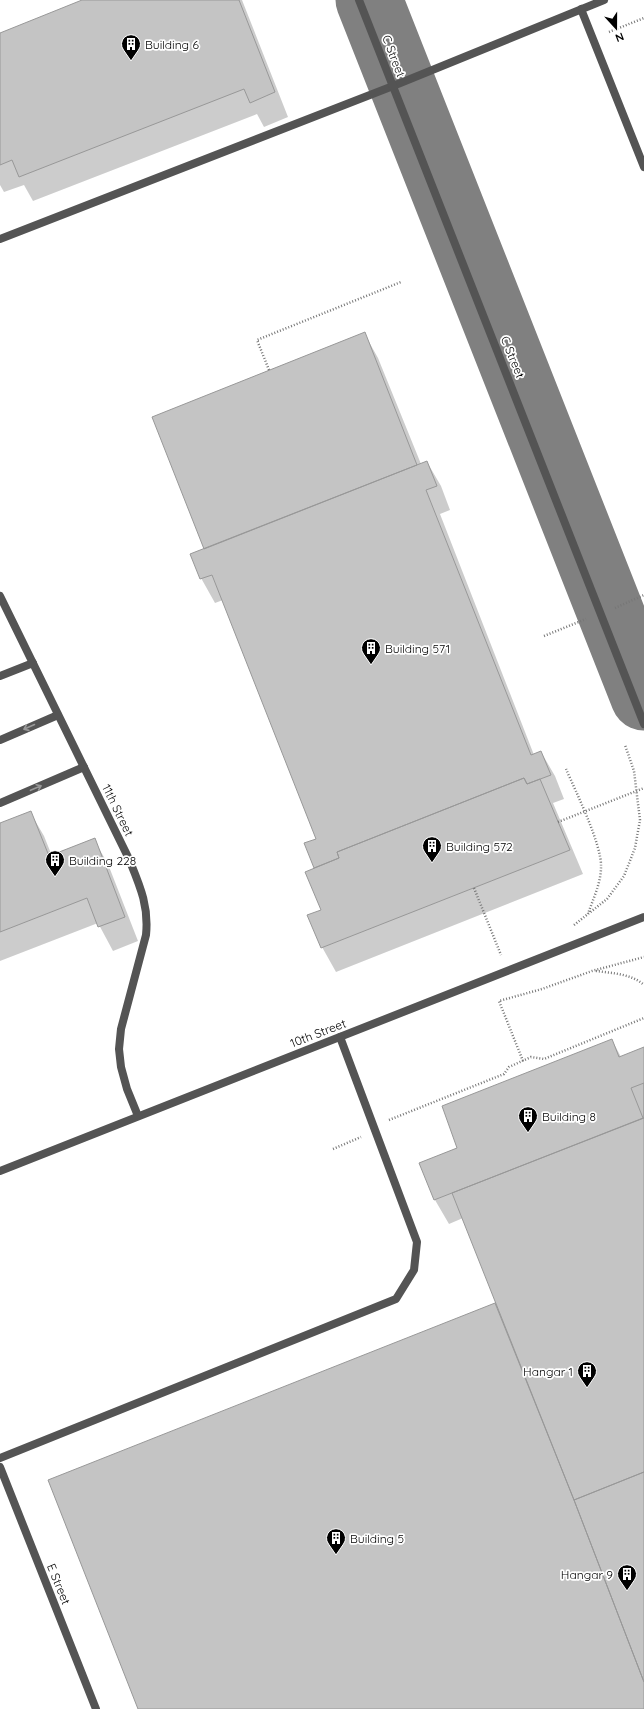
<svg xmlns="http://www.w3.org/2000/svg" width="644" height="1709" font-family="Quicksand,sans-serif">
	<style>
		.shadow { fill: #0003 }
		.lines { fill: none; stroke-linecap: round; stroke-linejoin: round }
		.taxiway { stroke: #808080; stroke-width: 67 }
		.building { fill: #c4c4c4; stroke: #989898 }
		.path { stroke: #767676; stroke-width: 2.5; stroke-dasharray: 1 2; stroke-linecap: butt }
		.service { stroke: #545454; stroke-width: 8 }
		.minor { stroke: #545454; stroke-width: 8 }
		.tertiary { stroke: #545454; stroke-width: 8 }
		.oneway { stroke: #989898 }
		.labels { text-anchor: middle; dominant-baseline: central; stroke-width: 3.5; stroke-linejoin: round; paint-order: stroke }
		.poi-label { font-size: 12px; fill: #000; stroke: #fff; text-anchor: start }
		.street-label { font-size: 12px; fill: #000; stroke: #fff }
	</style>
	<rect width="100%" height="100%" fill="#fff"/>
	<path class="shadow" d="M 84,0 L 242,0 L 288,117 L 264,127 L 257,114 L 33,201 L 24,185 L 4,192 L 0,185 L 0,34 Z
		M 364,333 L 378,358 L 421,464 L 427,462 L 441,486 L 450,510 L 440,514 L 534,755 L 541,752 L 555,776 L 564,799 L 553,803 L 583,874 L 336,972 L 322,947 L 323,911 L 315,869 L 306,844 L 317,840 L 223,600 L 215,603 L 201,578 Z
		M 30,812 L 44,836 L 52,856 L 94,840 L 108,864 L 138,941 L 113,951 L 98,923 L 0,961 L 0,824 Z
		M 612,1040 L 621,1057 L 644,1049 L 644,1709 L 139,1709 L 49,1481 L 497,1303 L 463,1218 L 449,1224 L 435,1200 L 420,1163 L 458,1148 Z"/>
	<g class="lines">
		<path class="taxiway" d="M 369,0 L 644,697"/>
	</g>
	<path class="building" d="M 82,0 L 239,0 L 275,92 L 250,103 L 244,89 L 19,177 L 12,160 L 0,165 L 0,33 Z
		M 365,332 L 417,465 L 204,549 L 152,417 Z
		M 427,461 L 437,486 L 426,490 L 531,755 L 541,751 L 551,775 L 527,784 L 524,778 L 337,852 L 339,858 L 314,868 L 304,843 L 316,839 L 212,575 L 200,579 L 190,554 Z
		M 524,778 L 527,784 L 540,779 L 570,850 L 321,948 L 307,915 L 321,910 L 305,872 L 339,858 L 337,852 Z
		M 31,811 L 49,856 L 95,838 L 125,917 L 98,927 L 87,898 L 0,932 L 0,823 Z
		M 612,1039 L 619,1057 L 644,1047 L 644,1118 L 434,1200 L 419,1163 L 457,1148 L 442,1106 Z
		M 644,1083 L 644,1118 L 643,1118 L 631,1088 Z
		M 643,1118 L 644,1118 L 644,1472 L 574,1500 L 452,1193 Z
		M 495,1303 L 574,1500 L 644,1682 L 644,1709 L 138,1709 L 48,1480 Z
		M 644,1472 L 644,1682 L 574,1500 Z"/>
	<g class="lines">
		<path class="path" d="M 609,32 L 644,18
			M 269,370 L 257,340 L 401,282
			M 615,608 L 644,595
			M 544,636 L 586,619
			M 566,769 C 576,792 602,845 601,867 C 601,883 593,899 588,914
			M 558,822 L 644,788
			M 474,888 L 501,955
			M 574,925 L 607,899 L 624,876 L 635,848 L 640,820 L 634,771 L 625,745
			M 596,971 C 612,973 632,974 644,985
			M 523,1061 L 499,1001 L 542,989 L 592,971 L 644,957
			M 389,1120 L 504,1074 L 509,1067 L 531,1057 L 544,1059 L 644,1018
			M 333,1149 L 361,1137"/>
		<path class="service" d="M 0,676 L 33,663
			M 0,740 L 58,715
			M 0,803 L 84,767
			M 0,1458 L 396,1299 L 414,1270 L 417,1242 L 340,1037"/>
		<path class="minor" d="M 581,9 L 644,167
			M 0,239 L 393,86 L 604,0
			M 0,596 L 129,859 C 140,886 149,906 146,935 L 121,1029 L 119,1049 L 121,1067 L 127,1089 L 138,1116
			M 0,1467 L 96,1709"/>
		<path class="tertiary" d="M 359,0 L 644,724
			M 0,1171 L 644,917"/>
	</g>
	<defs><path id="oneway-shaft" d="M-6 0H5M1.5-3L5.5 0L1.5 3" fill="none" stroke-width="1.6" stroke-linecap="round" stroke-linejoin="round"/></defs>
	<g class="oneway">
		<use href="#oneway-shaft" transform="translate(29 727) rotate(156)"/>
		<use href="#oneway-shaft" transform="translate(36 788) rotate(-23)"/>
	</g>
	<defs>
		<symbol id="building-pin" viewBox="-11 -11 22 30"><path d="M0 17L-7.5 6A9.5 9.5 0 1 1 7.5 6Z" fill="#000" stroke="#fff"/><path d="M-4-6H4V6H1V3H-1V6H-4ZM-2.5-4.3h1.7v1.8h-1.7ZM.8-4.3h1.7v1.8H.8ZM-2.5-1h1.7V.8h-1.7ZM.8-1h1.7V.8H.8Z" fill="#fff"/></symbol>
	</defs>
	<g fill-rule="evenodd">
		<use href="#building-pin" x="120" y="33" width="22" height="30"/>
		<use href="#building-pin" x="360" y="637" width="22" height="30"/>
		<use href="#building-pin" x="421" y="835" width="22" height="30"/>
		<use href="#building-pin" x="44" y="849" width="22" height="30"/>
		<use href="#building-pin" x="517" y="1105" width="22" height="30"/>
		<use href="#building-pin" x="576" y="1360" width="22" height="30"/>
		<use href="#building-pin" x="325" y="1527" width="22" height="30"/>
		<use href="#building-pin" x="616" y="1563" width="22" height="30"/>
	</g>
	<g class="labels">
		<g class="poi-label">
			<text x="145" y="44">Building 6</text>
			<text x="385" y="648">Building 571</text>
			<text x="446" y="846">Building 572</text>
			<text x="69" y="860">Building 228</text>
			<text x="542" y="1116">Building 8</text>
			<text x="573" y="1371" text-anchor="end">Hangar 1</text>
			<text x="350" y="1538">Building 5</text>
			<text x="613" y="1574" text-anchor="end">Hangar 9</text>
		</g>
		<g class="street-label">
			<text transform="translate(394 56) rotate(69)">C Street</text>
			<text transform="translate(513 357) rotate(68)">C Street</text>
			<text transform="translate(118 810) rotate(64)">11th Street</text>
			<text transform="translate(318 1033) rotate(-21)">10th Street</text>
			<text transform="translate(59 1584) rotate(68)">E Street</text>
		</g>
	</g>
	<g transform="translate(616 28) rotate(159)" stroke="#ffffff" stroke-width="3" paint-order="stroke">
	<path d="M0-3L7 15L0 10L-7 15Z" fill="#000000"/>
	<text y="-6" font-size="11" font-weight="bold" text-anchor="middle" fill="#000000">N</text>
	</g>
</svg>
